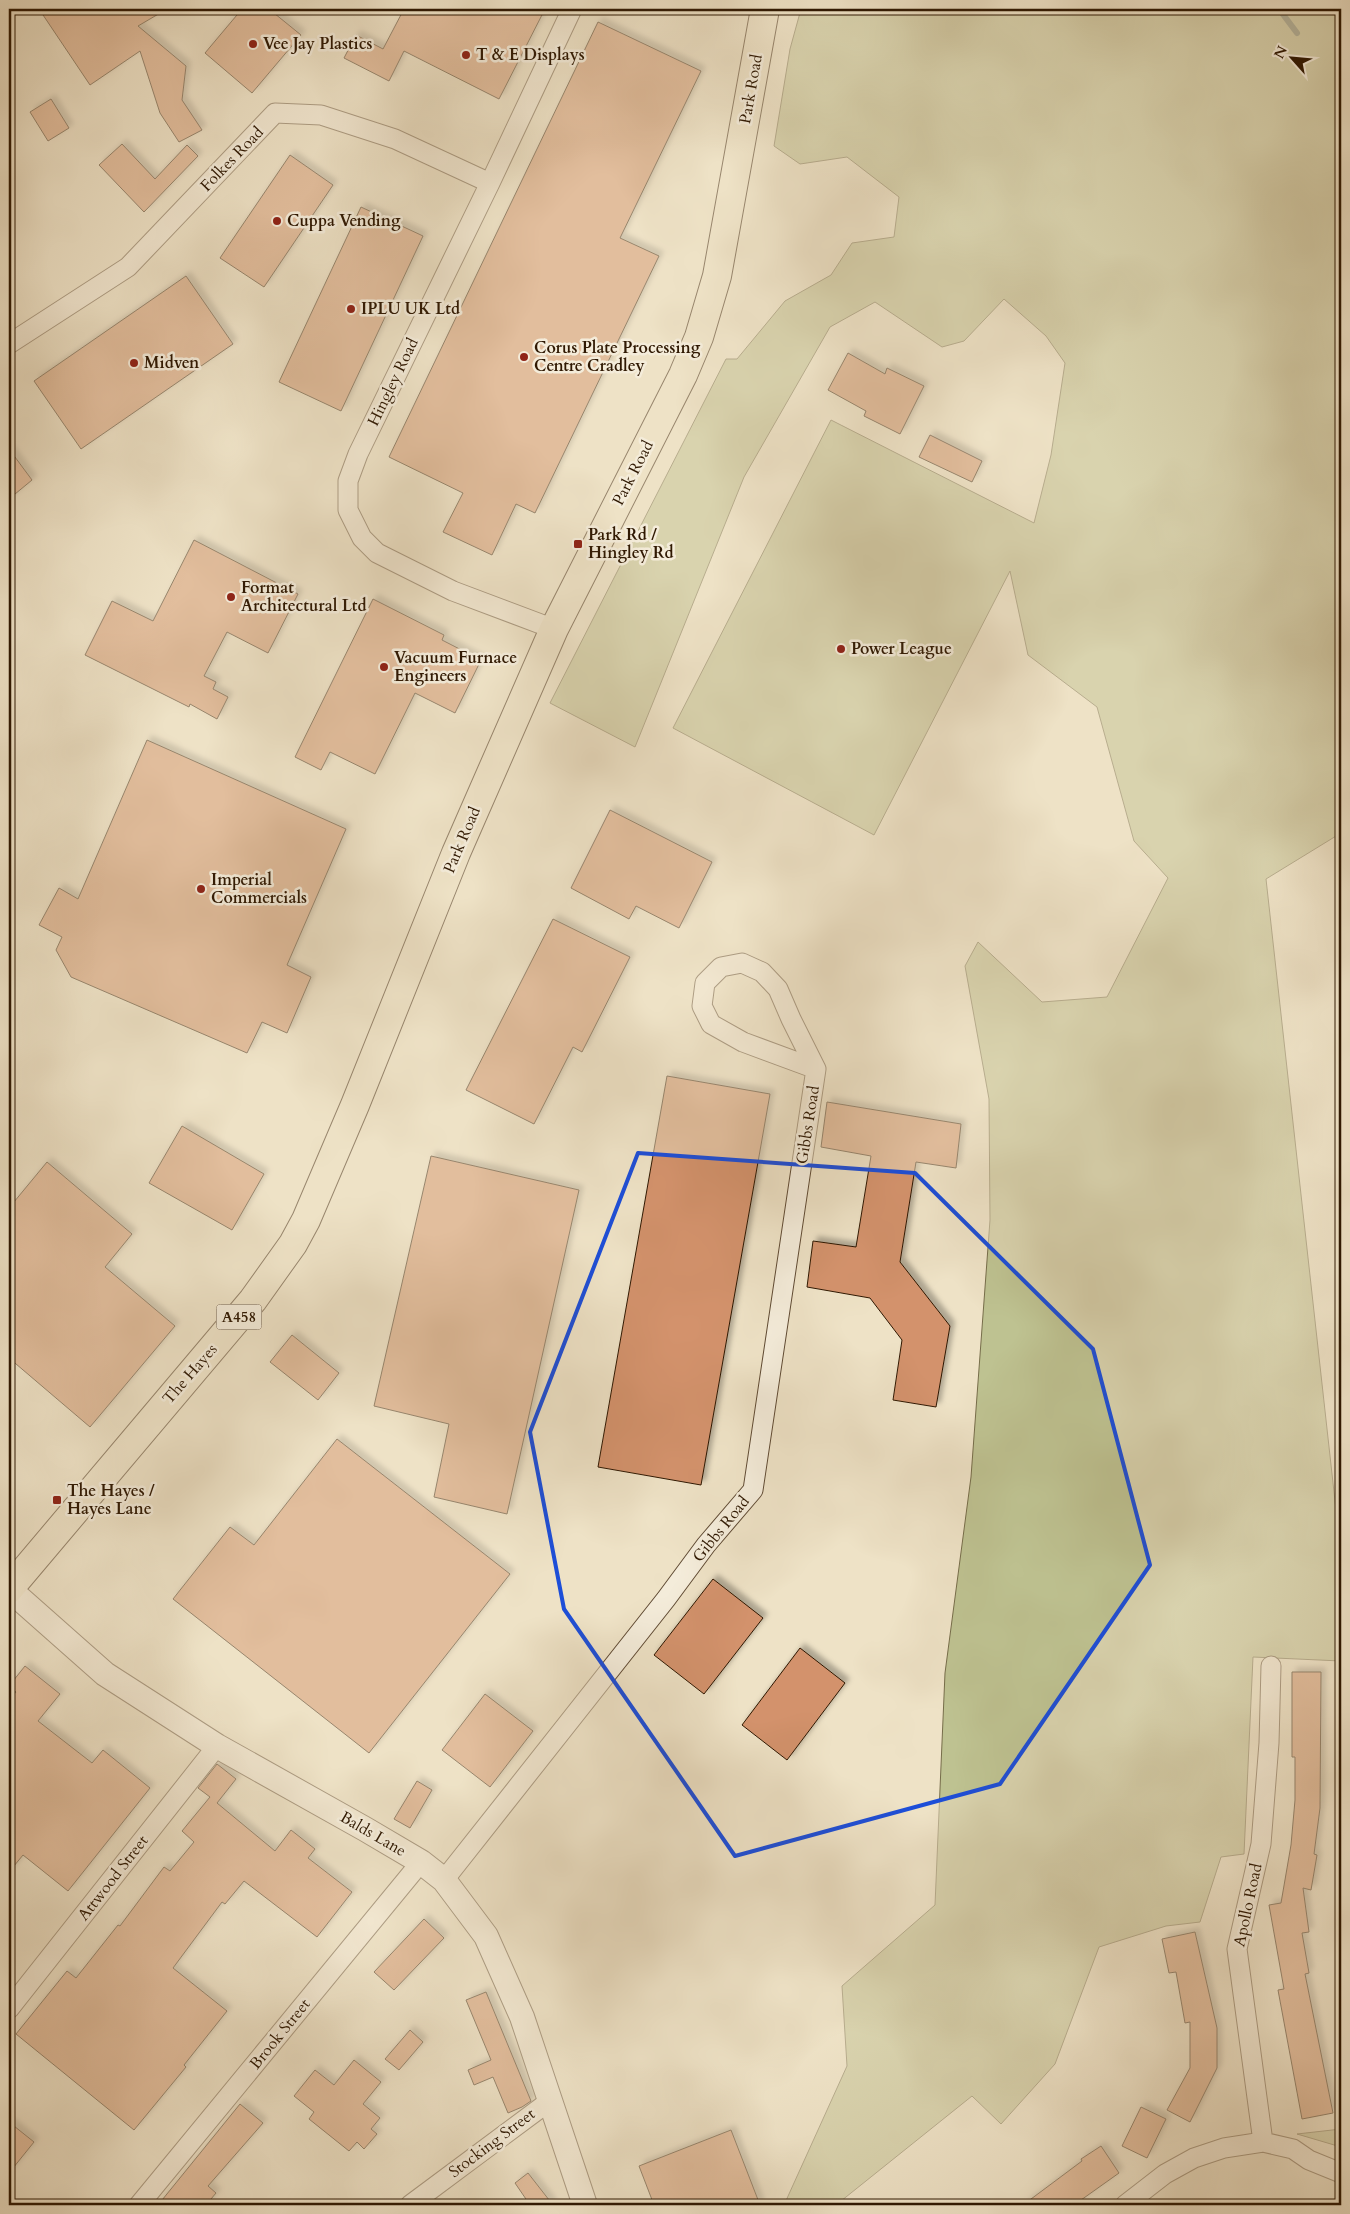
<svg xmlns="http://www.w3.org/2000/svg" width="1350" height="2214" font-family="Cardo,serif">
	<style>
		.green { fill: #bec291; stroke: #766d4a }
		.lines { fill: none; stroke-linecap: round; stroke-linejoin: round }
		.stream { stroke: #6f7c6a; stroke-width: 6 }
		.building { fill: #d3926c; stroke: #2f1802; filter: url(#shadow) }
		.minor-casing { stroke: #5f4a33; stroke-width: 21 }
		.tertiary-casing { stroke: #5f4a33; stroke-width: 26 }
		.trunk-casing { stroke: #2f1802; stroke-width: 30 }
		.minor { stroke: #f4ecda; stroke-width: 19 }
		.tertiary { stroke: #f4ecda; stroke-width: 24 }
		.trunk { stroke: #eee2c6; stroke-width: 28 }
		.marked { fill: none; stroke: #1d4ed8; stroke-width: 4; stroke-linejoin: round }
		.poi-dot { fill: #8f2418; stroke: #f4ecda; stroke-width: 2 }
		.labels { text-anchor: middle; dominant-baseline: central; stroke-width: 5; stroke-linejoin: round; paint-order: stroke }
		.shield { fill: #f4ecda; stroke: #6a5843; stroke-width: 1 }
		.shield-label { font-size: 15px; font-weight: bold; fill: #2f1802 }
		.poi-label { font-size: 16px; font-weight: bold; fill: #2f1802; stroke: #f4ecda; text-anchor: start }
		.street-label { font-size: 16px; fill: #2f1802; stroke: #f4ecda }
	</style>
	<defs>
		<filter id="shadow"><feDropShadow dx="4.5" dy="-4.5" stdDeviation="2.5" flood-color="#0004"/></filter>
	</defs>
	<rect width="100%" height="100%" fill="#eee2c6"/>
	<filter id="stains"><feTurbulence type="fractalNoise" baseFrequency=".004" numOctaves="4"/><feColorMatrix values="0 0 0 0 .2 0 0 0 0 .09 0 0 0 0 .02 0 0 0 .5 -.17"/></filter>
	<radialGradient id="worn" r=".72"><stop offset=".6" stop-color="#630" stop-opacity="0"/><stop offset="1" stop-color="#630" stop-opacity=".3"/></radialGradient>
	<path class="green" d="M 801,9 L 1341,9 L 1341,833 L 1266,879 L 1341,1555 L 1341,1661 L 1253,1657 L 1244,1854 L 1221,1857 L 1200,1922 L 1166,1926 L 1099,1947 L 1055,2064 L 1001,2124 L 972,2096 L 836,2205 L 784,2205 L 847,2066 L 842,1986 L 935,1905 L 945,1673 L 971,1477 L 990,1220 L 989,1099 L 965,966 L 978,942 L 1042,1002 L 1107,997 L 1168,878 L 1134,841 L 1097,707 L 1028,655 L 1010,571 L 874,835 L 673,728 L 831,420 L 1034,523 L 1051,455 L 1065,363 L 1046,336 L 1004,299 L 964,341 L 942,347 L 875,302 L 830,327 L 744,477 L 635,747 L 550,703 L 726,359 L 737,359 L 785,301 L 831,275 L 852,243 L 894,237 L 899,197 L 847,157 L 800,164 L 774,146 L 790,49 Z
		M 1341,2129 L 1341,2147 L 1297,2134 Z"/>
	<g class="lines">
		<path class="stream" d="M 1279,9 L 1297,33"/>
	</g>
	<path class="building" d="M 39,9 L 167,9 L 138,26 L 186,66 L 182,100 L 202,130 L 179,142 L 160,113 L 140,51 L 90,85 Z
		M 242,9 L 269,9 L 301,35 L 252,93 L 205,53 Z
		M 404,9 L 545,9 L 499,99 L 404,51 L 389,81 L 344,58 L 356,35 L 383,49 Z
		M 598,22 L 701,71 L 620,238 L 659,256 L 535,513 L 516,504 L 492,555 L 443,532 L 463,493 L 389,457 Z
		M 51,99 L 69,128 L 48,141 L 30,112 Z
		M 122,144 L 155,179 L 187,145 L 198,156 L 144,212 L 99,165 Z
		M 290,155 L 333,185 L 264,287 L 220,258 Z
		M 361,207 L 423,236 L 341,411 L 279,382 Z
		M 186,276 L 233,344 L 81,449 L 34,381 Z
		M 848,353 L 885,374 L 887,368 L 924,386 L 900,434 L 864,416 L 866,411 L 828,390 Z
		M 930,435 L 982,461 L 972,482 L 919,457 Z
		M 9,449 L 32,480 L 9,499 Z
		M 194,540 L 298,594 L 268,653 L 227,632 L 204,676 L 216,682 L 213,689 L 228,697 L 217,719 L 190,704 L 189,707 L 85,655 L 112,601 L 153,621 Z
		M 373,599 L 444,635 L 442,640 L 481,660 L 455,713 L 415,693 L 375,774 L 330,752 L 321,770 L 295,757 Z
		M 147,740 L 346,829 L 287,965 L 311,977 L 287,1033 L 262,1022 L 247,1053 L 71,977 L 56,950 L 62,937 L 39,925 L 59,888 L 78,899 Z
		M 610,810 L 712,862 L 679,928 L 636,906 L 629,919 L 571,888 Z
		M 553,919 L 630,957 L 582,1052 L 573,1047 L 534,1124 L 466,1090 Z
		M 667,1076 L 770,1094 L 701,1485 L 598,1467 Z
		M 827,1102 L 961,1124 L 956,1168 L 916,1162 L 900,1262 L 950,1326 L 936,1407 L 893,1400 L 902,1340 L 870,1298 L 807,1287 L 813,1241 L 856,1247 L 871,1156 L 821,1147 Z
		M 182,1126 L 264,1174 L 232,1230 L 149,1183 Z
		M 431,1156 L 579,1190 L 507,1514 L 434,1497 L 449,1424 L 374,1406 Z
		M 47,1162 L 132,1234 L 105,1267 L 175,1326 L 90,1427 L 9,1358 L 9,1208 Z
		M 292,1335 L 339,1373 L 318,1400 L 270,1362 Z
		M 337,1439 L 510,1574 L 369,1753 L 173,1599 L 230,1527 L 254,1545 Z
		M 713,1579 L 763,1618 L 704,1694 L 654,1655 Z
		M 800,1648 L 845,1683 L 787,1760 L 742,1725 Z
		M 25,1666 L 60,1694 L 38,1721 L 92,1763 L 103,1750 L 150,1788 L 68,1891 L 23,1855 L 9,1872 L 9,1700 L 16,1692 L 9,1686 Z
		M 1292,1672 L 1321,1672 L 1320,1808 L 1314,1854 L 1317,1855 L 1311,1890 L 1303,1888 L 1309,1932 L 1302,1933 L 1309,1973 L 1305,1974 L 1333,2113 L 1302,2119 L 1278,1990 L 1284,1989 L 1269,1905 L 1281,1903 L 1291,1845 L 1295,1800 L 1295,1757 L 1292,1757 Z
		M 485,1694 L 533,1731 L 490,1787 L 442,1750 Z
		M 217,1764 L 236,1779 L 217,1803 L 275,1851 L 291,1830 L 315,1849 L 308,1858 L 352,1892 L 317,1937 L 244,1881 L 225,1904 L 222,1902 L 173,1968 L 227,2011 L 184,2065 L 186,2067 L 134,2130 L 16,2034 L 67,1971 L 76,1978 L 118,1925 L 120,1926 L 164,1867 L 170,1871 L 194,1842 L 182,1831 L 210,1797 L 198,1788 Z
		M 417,1781 L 432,1790 L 410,1828 L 394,1819 Z
		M 424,1919 L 444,1938 L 394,1990 L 374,1972 Z
		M 1195,1932 L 1217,2028 L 1217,2068 L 1190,2122 L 1167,2110 L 1190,2068 L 1190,2022 L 1185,2023 L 1176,1972 L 1169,1973 L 1162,1939 Z
		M 486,1992 L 531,2101 L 522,2107 L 508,2113 L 493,2077 L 474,2085 L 468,2070 L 491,2060 L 466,2000 Z
		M 410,2030 L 423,2042 L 399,2070 L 385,2059 Z
		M 354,2060 L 381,2082 L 363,2104 L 380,2118 L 371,2129 L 377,2134 L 364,2149 L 357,2142 L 349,2151 L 309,2119 L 314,2112 L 294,2096 L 315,2070 L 334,2085 Z
		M 240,2104 L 263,2123 L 208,2186 L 216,2193 L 206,2205 L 158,2205 Z
		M 1141,2107 L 1166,2119 L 1147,2158 L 1122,2146 Z
		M 9,2122 L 34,2142 L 9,2173 Z
		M 731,2130 L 760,2205 L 654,2205 L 639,2166 Z
		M 1101,2146 L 1119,2173 L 1074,2205 L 1023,2205 L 1082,2161 L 1081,2159 Z
		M 528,2173 L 553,2205 L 530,2205 L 515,2183 Z"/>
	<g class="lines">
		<defs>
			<path id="minor" d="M 9,344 L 128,267 L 275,113 L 321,115 L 395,139 L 490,183
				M 554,629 L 453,591 L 377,553 L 362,538 L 348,510 L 348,481 L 358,454 L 490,183 L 572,9
				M 444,1880 L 666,1599 L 706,1545 L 753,1490 L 816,1069 L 743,1042 L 711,1024 L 702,1006 L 705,983 L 721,967 L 742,963 L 762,972 L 778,989 L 791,1019 L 816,1069
				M 9,2009 L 217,1746
				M 1263,2142 L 1237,1949 L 1261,1844 L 1269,1743 L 1271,1666
				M 139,2205 L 421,1862
				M 410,2205 L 551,2100
				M 1125,2205 L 1165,2174 L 1194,2158 L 1224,2148 L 1263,2142 L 1293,2149 L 1309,2160 L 1341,2173"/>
			<path id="tertiary" d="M 9,1589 L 105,1674 L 217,1746 L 365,1829 L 421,1862 L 444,1880 L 486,1936 L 522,2017 L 585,2205"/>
			<path id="trunk" d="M 9,1589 L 253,1300 L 293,1244 L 306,1220 L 355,1105 L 456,853 L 554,629 L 683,375 L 699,337 L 717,276 L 765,9"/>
		</defs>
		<use href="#minor" class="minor-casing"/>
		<use href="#tertiary" class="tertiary-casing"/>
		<use href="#trunk" class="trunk-casing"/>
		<use href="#minor" class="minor"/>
		<use href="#tertiary" class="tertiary"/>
		<use href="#trunk" class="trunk"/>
	</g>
	<path d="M0 0H1350V2214H0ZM 638,1153 L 915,1173 L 1093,1349 L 1150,1565 L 1000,1784 L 735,1856 L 564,1609 L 530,1432 Z" fill="#eee2c6" fill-opacity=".55" fill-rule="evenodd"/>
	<path class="marked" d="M 638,1153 L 915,1173 L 1093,1349 L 1150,1565 L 1000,1784 L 735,1856 L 564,1609 L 530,1432 Z"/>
	<g class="poi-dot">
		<circle cx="253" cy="44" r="5"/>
		<circle cx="466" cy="55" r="5"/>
		<circle cx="277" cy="221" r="5"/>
		<circle cx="351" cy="309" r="5"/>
		<circle cx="524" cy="357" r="5"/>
		<circle cx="134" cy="363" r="5"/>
		<rect x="573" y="539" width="10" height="10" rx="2.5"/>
		<circle cx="231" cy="597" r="5"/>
		<circle cx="841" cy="649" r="5"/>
		<circle cx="384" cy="667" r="5"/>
		<circle cx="201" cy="889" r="5"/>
		<rect x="52" y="1495" width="10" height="10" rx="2.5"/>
	</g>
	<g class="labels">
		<rect class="shield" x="216.5" y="1304.5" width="45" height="25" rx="4"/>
		<g class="shield-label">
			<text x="239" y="1317">A458</text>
		</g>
		<g class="poi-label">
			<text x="263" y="44">Vee Jay Plastics</text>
			<text x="476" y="55">T &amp; E Displays</text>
			<text x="287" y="221">Cuppa Vending</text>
			<text x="361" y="309">IPLU UK Ltd</text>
			<text x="534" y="348">Corus Plate Processing<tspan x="534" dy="18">Centre Cradley</tspan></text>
			<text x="144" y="363">Midven</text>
			<text x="588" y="535">Park Rd /<tspan x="588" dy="18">Hingley Rd</tspan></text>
			<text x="241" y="588">Format<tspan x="241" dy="18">Architectural Ltd</tspan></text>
			<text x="851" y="649">Power League</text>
			<text x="394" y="658">Vacuum Furnace<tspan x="394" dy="18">Engineers</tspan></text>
			<text x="211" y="880">Imperial<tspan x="211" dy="18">Commercials</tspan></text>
			<text x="67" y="1491">The Hayes /<tspan x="67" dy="18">Hayes Lane</tspan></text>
		</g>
		<g class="street-label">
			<text transform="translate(751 89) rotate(-80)">Park Road</text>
			<text transform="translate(232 159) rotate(-46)">Folkes Road</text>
			<text transform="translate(393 382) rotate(-64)">Hingley Road</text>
			<text transform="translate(633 473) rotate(-63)">Park Road</text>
			<text transform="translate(462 840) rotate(-67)">Park Road</text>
			<text transform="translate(808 1125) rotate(-81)">Gibbs Road</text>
			<text transform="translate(190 1374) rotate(-49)">The Hayes</text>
			<text transform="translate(721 1529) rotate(-51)">Gibbs Road</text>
			<text transform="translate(373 1834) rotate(30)">Balds Lane</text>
			<text transform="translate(113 1878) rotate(-52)">Attwood Street</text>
			<text transform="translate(1248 1905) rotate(-78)">Apollo Road</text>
			<text transform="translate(280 2034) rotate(-51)">Brook Street</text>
			<text transform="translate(492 2143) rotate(-37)">Stocking Street</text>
		</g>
	</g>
	<rect width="1350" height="2214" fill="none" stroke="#eee2c6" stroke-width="30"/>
	<rect x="10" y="10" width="1330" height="2194" fill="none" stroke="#2f1802" stroke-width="2.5"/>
	<rect x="15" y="15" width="1320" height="2184" fill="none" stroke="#2f1802"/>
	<g transform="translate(1292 58) rotate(297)" stroke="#f4ecda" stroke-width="4" paint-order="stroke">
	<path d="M0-4L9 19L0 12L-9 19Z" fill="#2f1802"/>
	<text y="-8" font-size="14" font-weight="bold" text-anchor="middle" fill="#2f1802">N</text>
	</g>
	<rect width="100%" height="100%" filter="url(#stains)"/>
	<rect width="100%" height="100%" fill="url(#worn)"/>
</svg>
